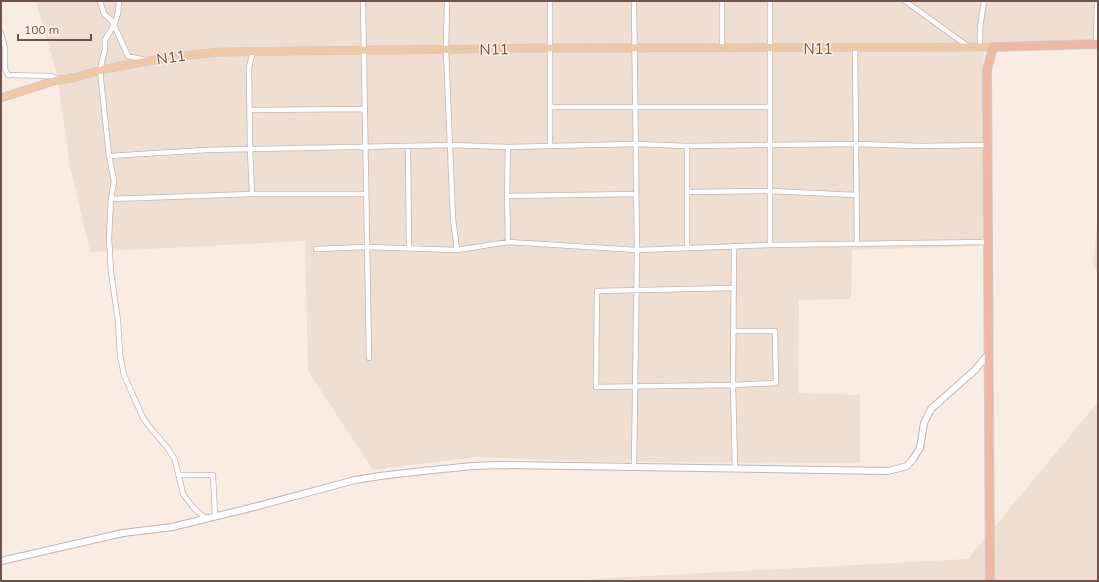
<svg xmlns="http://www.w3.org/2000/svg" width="1099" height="582" font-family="Mulish,sans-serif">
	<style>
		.residential { fill: #efded2 }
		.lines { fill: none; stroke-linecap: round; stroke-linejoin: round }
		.minor-casing { stroke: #c8b4ab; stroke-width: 6 }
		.tertiary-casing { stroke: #c8b4ab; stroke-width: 8 }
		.primary-casing { stroke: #d3cbc9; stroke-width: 9 }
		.trunk-casing { stroke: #d3cbc9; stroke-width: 10 }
		.minor { stroke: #fff; stroke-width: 4.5 }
		.tertiary { stroke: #fff; stroke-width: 6 }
		.primary { stroke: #f0c8a2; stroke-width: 7 }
		.trunk { stroke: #eeb8a2; stroke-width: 8 }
		.labels { text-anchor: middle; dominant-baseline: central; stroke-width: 3; stroke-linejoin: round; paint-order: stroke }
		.street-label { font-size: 15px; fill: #6d534c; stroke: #fcf1e8 }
	</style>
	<rect width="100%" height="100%" fill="#f9ede3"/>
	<path class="residential" d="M 36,1 L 1098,1 L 1098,39 L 984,42 L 983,78 L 984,246 L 852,250 L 851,299 L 799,300 L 798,393 L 860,395 L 860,463 L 600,462 L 476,457 L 373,470 L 308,371 L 305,241 L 90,252 L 70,166 L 57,75 Z
		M 1098,218 L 1098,272 L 1093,265 Z
		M 1098,402 L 1098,581 L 588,581 L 592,579 L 968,559 Z"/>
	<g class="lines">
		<defs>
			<path id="minor" d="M 100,1 L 104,14 L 111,20 L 114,25 L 128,56 L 145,60
				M 119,1 L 118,13 L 114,25 L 105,40 L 105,49 L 100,70 L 109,156 L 114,181 L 111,199 L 109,238 L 111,272 L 118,321 L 120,355 L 124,375 L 143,418 L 152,430 L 167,447 L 175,460 L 183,494 L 193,507 L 206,519
				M 363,1 L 369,358
				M 447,1 L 446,50 L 453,219 L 457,250
				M 550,1 L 550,146
				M 722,1 L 722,48
				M 905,1 L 969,47
				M 1,33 L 5,48 L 5,69 L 8,75 L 50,76 L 59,79
				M 1096,44 L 1097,1
				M 980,47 L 980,28 L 984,1
				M 855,48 L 857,244
				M 550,107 L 770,107
				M 250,110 L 365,109
				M 408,146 L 409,247
				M 687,146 L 687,247
				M 508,147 L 507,196 L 508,242
				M 109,156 L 206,150 L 250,149 L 249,67 L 253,51
				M 687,192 L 770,191 L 856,195
				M 252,194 L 250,149 L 451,145 L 508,147 L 635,144 L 687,146 L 855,144 L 921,146 L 987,145
				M 507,196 L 636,194
				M 111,199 L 252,194 L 366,194
				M 770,245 L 770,1
				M 734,246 L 733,385 L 735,469
				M 316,249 L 366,247 L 457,250 L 508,242 L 637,250 L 770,245 L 988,242
				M 733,331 L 775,331 L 776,383 L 733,385 L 596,387 L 597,291 L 734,288
				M 634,467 L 637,250 L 634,1
				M 179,475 L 213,475 L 215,516"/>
			<path id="tertiary" d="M 1,561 L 123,533 L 172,527 L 254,507 L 355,480 L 380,476 L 423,471 L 473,466 L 501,465 L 888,471 L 907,466 L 913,459 L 920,448 L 924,423 L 931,409 L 975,370 L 989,353"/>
			<path id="primary" d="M 1,98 L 57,80 C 75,80 93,71 111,68 C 148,60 184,55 221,52 L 550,48 L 993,47"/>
			<path id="trunk" d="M 990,581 L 987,70 L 993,47 L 1098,44"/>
		</defs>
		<use href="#minor" class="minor-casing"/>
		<use href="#tertiary" class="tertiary-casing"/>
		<use href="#primary" class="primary-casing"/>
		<use href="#trunk" class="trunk-casing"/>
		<use href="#minor" class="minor"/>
		<use href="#tertiary" class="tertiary"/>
		<use href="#primary" class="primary"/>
		<use href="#trunk" class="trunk"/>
	</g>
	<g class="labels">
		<g class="street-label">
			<text x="818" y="48">N11</text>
			<text transform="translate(494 49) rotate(-1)">N11</text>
			<text transform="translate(171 57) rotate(-8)">N11</text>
		</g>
	</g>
	<rect width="1099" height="582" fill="none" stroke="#6d534c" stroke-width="4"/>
	<path d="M18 34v6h73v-6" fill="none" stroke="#6d534c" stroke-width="2"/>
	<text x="24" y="34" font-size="12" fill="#6d534c" stroke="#fcf1e8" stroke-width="3" paint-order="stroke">100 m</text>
</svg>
